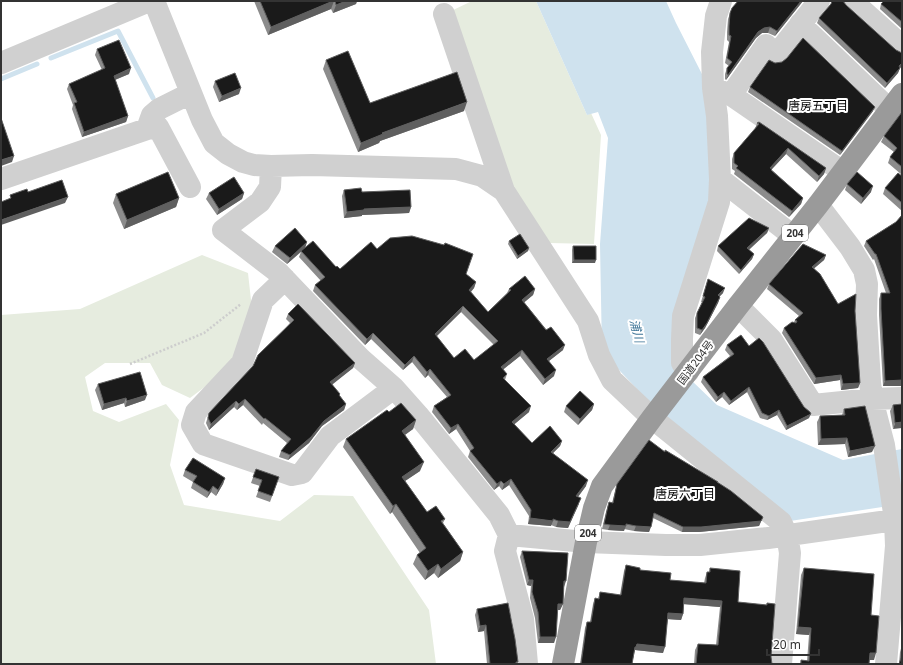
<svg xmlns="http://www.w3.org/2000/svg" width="903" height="665" font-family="'Noto Sans','Noto Sans JP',sans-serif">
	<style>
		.green { fill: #e6ecdf }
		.water { fill: #cfe2ee }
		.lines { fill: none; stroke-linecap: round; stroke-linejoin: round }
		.stream { stroke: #cfe2ee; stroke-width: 5 }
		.path { stroke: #cdcdcd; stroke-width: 2.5; stroke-dasharray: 2 2; stroke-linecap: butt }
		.minor { stroke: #d0d0d0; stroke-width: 22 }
		.highway { stroke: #9a9a9a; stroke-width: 22 }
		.wall { fill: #8c8c8c; fill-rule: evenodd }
		.shaded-wall { fill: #5f5f5f }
		.building { fill: #1a1a1a; stroke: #5f5f5f; fill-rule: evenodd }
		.labels { text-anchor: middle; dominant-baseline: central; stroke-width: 4; stroke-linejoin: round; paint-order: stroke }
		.shield { fill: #fff; stroke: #707070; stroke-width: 1 }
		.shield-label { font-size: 10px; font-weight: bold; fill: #333 }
		.street-label { font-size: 11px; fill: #333; stroke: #fff }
		.neighbourhood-label { font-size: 12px; fill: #000; stroke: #fff }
		.water-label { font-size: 12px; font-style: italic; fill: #3f7597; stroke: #fff }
	</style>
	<rect width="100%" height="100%" fill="#fff"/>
	<path class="green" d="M 472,1 L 536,1 L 587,115 L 591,113 L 601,135 L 594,244 L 549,243 L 504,173 L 449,12 Z
		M 202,255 L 248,273 L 252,309 L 230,368 L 190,398 L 162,385 L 150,363 L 105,363 L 85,377 L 93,411 L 119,422 L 166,404 L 179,420 L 170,465 L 184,505 L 280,521 L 314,495 L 353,496 L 429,610 L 436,664 L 1,664 L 1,315 L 80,309 Z"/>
	<path class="water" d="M 536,1 L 666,1 L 676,23 L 705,80 L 718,200 L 681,313 L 691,380 L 717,405 L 843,460 L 902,449 L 902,504 L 790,521 L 672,426 L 602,352 L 600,244 L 608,138 L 598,112 L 587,115 Z"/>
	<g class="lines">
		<path class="stream" d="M 51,58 L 118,31 L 153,98
			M 1,79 L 37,64"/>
		<path class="path" d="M 130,364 L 204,333 L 241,304"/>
		<path class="minor" d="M 154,1 L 202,120 L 214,143 L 228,154 L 243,162 L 254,165 L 271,166 L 312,165 L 456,169 L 482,176 L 504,191 L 588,321 L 599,355 L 612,380 L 652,418 L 781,522 L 787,535 L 790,553 L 781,664
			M 852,1 L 902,46
			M 444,14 L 504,191
			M 800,24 L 890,110
			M 1,63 L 149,1
			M 713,88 L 731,95 L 843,172
			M 731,95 L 766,45 L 776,55 L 819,1
			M 147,129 L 158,127 L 190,187
			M 271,166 L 270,187 L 260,202 L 223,230 L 279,273 L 361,359 L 394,388 L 418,415 L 499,515 L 509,535 L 505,551 L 523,619 L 527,664
			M 1,179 L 147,129 L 152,115 L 159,109 L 191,93
			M 720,179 L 793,236
			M 818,205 L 850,247 L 864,270 L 867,284 L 866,315 L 870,382 L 872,399 L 884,445 L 895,520 L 896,546 L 886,664
			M 285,279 L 263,300 L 242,363 L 196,412 L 192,425 L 203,444 L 292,475 L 302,473 L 330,436 L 394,388
			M 738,306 L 771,339 L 813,405 L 872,399 L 902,398
			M 688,372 L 682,363 L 682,339 L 683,316 L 719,202 L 720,179 L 717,116 L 713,88 L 712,52 L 716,16 L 721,1
			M 509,535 L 586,542 L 666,545 L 700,545 L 768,538 L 902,519"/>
		<path class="highway" d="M 563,664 L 586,542 L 594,508 L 602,486 L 652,418 L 738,306 L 818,205 L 902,94"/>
	</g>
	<path class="wall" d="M 254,1 L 357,1 L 356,4 L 333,13 L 331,9 L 268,35 Z
		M 738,1 L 803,1 L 775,36 L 768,33 L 762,33 L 756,38 L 726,80 L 725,79 L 725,74 L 727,68 L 729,66 L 725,63 L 729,42 L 727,40 L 727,32 L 728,19 L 732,8 Z
		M 831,1 L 843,1 L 846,5 L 900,68 L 898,73 L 885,88 L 817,23 L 819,18 L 831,4 Z
		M 902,1 L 902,29 L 880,9 L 881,4 Z
		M 97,49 L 129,74 L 115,80 L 128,116 L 126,122 L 82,137 L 72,109 L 73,105 L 67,89 L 69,84 L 102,70 L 95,55 Z
		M 326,60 L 370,103 L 464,111 L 380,141 L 379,143 L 358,152 L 323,69 Z
		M 215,81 L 239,94 L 219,102 L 213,87 Z
		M 750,87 L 873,111 L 840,155 L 748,92 Z
		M 902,112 L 902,175 L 888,163 L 890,157 L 894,152 L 881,142 L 884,136 Z
		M 757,123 L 826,168 L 824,174 L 817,182 L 786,154 L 772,169 L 772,170 L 803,198 L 801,204 L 789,217 L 734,174 L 735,171 L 732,169 L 732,159 L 734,153 L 755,129 Z
		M 902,176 L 902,211 L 883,194 L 885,188 Z
		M 847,184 L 871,192 L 861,204 L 845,190 Z
		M 344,190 L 362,192 L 411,207 L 409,213 L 362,215 L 362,216 L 344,218 L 342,196 Z
		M 209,193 L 244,193 L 242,199 L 217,215 L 206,199 Z
		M 116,194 L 179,198 L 176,207 L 124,229 L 113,203 Z
		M 896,222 L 901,386 L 883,386 L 879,315 L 879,299 L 881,293 L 886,293 L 874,259 L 873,260 L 864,246 L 866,241 Z
		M 769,228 L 767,233 L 749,250 L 754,254 L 752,259 L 739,274 L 717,251 L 718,246 Z
		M 509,241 L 529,248 L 528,251 L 517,259 L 508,244 Z
		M 307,242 L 305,247 L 340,269 L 377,249 L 466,274 L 476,282 L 474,288 L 471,292 L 488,312 L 507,293 L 509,289 L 535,289 L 533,295 L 524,302 L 563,350 L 549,361 L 554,376 L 543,385 L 520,356 L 503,369 L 507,374 L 505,380 L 529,412 L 514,424 L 532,443 L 562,441 L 560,446 L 553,453 L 586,486 L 578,497 L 579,504 L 568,528 L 556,527 L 551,525 L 551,526 L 528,524 L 529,516 L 509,485 L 502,490 L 499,486 L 494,490 L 468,457 L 470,451 L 456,429 L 449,434 L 432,412 L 434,406 L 447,397 L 428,375 L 425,378 L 412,362 L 403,370 L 371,339 L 365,345 L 313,291 L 315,285 L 321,281 L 299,257 L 301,252 L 287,264 L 272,252 L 275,246 ZM 461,312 L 494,345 L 474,360 L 454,358 L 436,336 Z
		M 573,246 L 595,263 L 572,263 L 572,250 Z
		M 826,255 L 824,260 L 814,268 L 838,304 L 855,311 L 860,383 L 858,388 L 841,390 L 840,380 L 814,384 L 782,333 L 784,328 L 794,322 L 795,320 L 799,316 L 767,289 L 769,284 Z
		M 708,279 L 723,293 L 719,297 L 720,297 L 718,303 L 705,328 L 700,335 L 695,333 L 695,318 L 702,302 L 701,302 Z
		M 288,314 L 355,363 L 353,368 L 332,384 L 340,396 L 346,404 L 344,410 L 322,426 L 309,443 L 288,460 L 279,457 L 281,451 L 287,443 L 263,423 L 262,425 L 243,405 L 237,410 L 234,407 L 209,430 L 206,423 L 209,413 L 253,366 L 290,323 L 286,319 Z
		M 727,345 L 749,346 L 809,418 L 786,430 L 777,415 L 767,420 L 760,418 L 747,392 L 729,405 L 722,397 L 716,402 L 701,382 L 703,377 L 730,356 L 725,350 Z
		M 98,384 L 145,400 L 125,407 L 124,403 L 102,410 L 95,390 Z
		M 594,404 L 592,410 L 578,425 L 564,412 L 566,406 Z
		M 902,404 L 893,429 L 890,411 L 893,405 Z
		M 844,409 L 872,452 L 848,457 L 845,444 L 818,445 L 817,422 L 820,416 L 842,415 Z
		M 389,412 L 416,420 L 413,429 L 405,435 L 420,471 L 405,481 L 427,512 L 445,519 L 443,523 L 463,552 L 460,561 L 438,578 L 434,573 L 425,580 L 413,564 L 417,555 L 420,553 L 392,512 L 390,514 L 343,447 L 346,439 Z
		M 256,469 L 279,477 L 270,502 L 256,497 L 260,486 L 251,483 Z
		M 185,470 L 225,478 L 223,484 L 216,496 L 211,492 L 207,498 L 191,488 L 193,482 L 183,476 Z
		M 717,482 L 763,517 L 759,526 L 699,532 L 682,532 L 653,518 L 649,532 L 634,531 L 624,529 L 624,531 L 608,530 L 602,529 L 606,512 L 609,502 L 612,503 L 617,484 Z
		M 522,551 L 564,587 L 563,604 L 560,610 L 557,610 L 554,643 L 538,643 L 535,618 L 530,598 L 531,586 L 527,585 L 520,557 Z
		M 626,565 L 670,580 L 704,583 L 705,578 L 707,572 L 709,572 L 710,568 L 738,602 L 766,605 L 767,603 L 771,657 L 772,664 L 694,664 L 695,650 L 698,644 L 716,645 L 720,607 L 684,604 L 683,614 L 681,620 L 668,619 L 663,653 L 635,650 L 632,664 L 580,664 L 585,628 L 587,622 L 590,622 L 593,604 L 595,598 L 598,599 L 600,592 L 620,595 L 624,571 Z
		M 804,568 L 871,615 L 874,660 L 869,660 L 869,664 L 800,664 L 801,660 L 807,661 L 809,635 L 796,634 L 801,575 Z
		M 477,609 L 518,662 L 517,664 L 487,664 L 484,631 L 478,632 L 475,615 Z
		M 902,645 L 902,664 L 899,664 L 900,652 Z"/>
	<path class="shaded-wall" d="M 333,1 L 334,1 L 331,9 L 268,35 L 271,27 Z
		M 346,1 L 357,1 L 356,4 L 333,13 L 336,5 Z
		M 801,1 L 803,1 L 775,36 L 777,31 Z
		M 770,27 L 768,33 L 762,33 L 756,38 L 726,80 L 728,75 L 758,32 L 764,28 Z
		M 902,63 L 902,66 L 897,72 L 899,66 Z
		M 131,68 L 129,74 L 112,81 L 114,76 Z
		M 900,68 L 898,73 L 885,88 L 887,83 Z
		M 241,88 L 239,94 L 219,102 L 222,96 Z
		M 467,102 L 464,111 L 380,141 L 379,143 L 358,152 L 361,143 L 382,133 Z
		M 875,107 L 873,111 L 840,155 L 842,151 Z
		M 128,116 L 126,122 L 82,137 L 84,132 Z
		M 788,148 L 786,154 L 772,169 L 770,175 L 770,168 Z
		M 14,156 L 12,162 L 1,166 L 1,160 Z
		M 826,168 L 824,174 L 817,182 L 819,176 Z
		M 873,186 L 871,192 L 861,204 L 863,198 Z
		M 244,193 L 242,199 L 217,215 L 219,209 Z
		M 68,197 L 65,203 L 1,225 L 1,220 Z
		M 179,198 L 176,207 L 124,229 L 127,220 Z
		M 803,198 L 801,204 L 789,217 L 792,211 Z
		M 411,207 L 409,213 L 362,215 L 362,216 L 344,218 L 347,212 L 364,209 Z
		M 769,228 L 767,233 L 745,253 L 747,248 Z
		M 307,242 L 305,248 L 287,264 L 290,258 Z
		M 529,248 L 528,251 L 517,259 L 518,256 Z
		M 754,254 L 752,259 L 739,274 L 741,270 Z
		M 826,255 L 824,260 L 810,272 L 812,267 Z
		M 574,260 L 596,260 L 595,263 L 572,263 Z
		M 476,282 L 474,288 L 467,296 L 469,290 Z
		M 725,288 L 723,293 L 716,300 L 718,295 Z
		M 535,289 L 533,295 L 520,306 L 522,300 Z
		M 720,297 L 718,303 L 705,328 L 700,335 L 702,330 Z
		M 463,306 L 461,312 L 433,340 L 435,334 Z
		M 373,333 L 371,339 L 365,345 L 367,339 Z
		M 565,345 L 563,350 L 545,364 L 547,359 Z
		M 522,350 L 520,356 L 499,373 L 501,367 Z
		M 414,356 L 412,362 L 403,370 L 405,365 Z
		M 355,363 L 353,368 L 328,388 L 330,382 Z
		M 430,369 L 428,375 L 425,378 L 427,372 Z
		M 556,370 L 554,376 L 543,385 L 545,379 Z
		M 841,375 L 840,380 L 814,384 L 816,378 Z
		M 902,380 L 901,386 L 883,386 L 885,381 Z
		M 860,383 L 858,388 L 841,390 L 843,384 Z
		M 749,387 L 747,392 L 729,405 L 731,401 Z
		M 724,392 L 722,397 L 716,402 L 718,397 Z
		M 147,395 L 145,400 L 125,407 L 127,401 Z
		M 126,398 L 124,403 L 102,410 L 104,404 Z
		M 245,399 L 243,405 L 237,410 L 239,404 Z
		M 236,401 L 234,407 L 209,430 L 211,424 Z
		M 346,404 L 344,410 L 322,426 L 309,443 L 288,460 L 290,455 L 324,421 Z
		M 594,404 L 592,410 L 578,425 L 580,419 Z
		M 531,406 L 529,412 L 510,428 L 512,422 Z
		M 779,410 L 777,415 L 767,420 L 769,416 Z
		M 811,414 L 809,418 L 786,430 L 787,426 Z
		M 416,420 L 413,429 L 399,439 L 402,431 Z
		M 902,422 L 902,428 L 893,429 L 895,423 Z
		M 458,424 L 456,429 L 449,434 L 451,428 Z
		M 847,438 L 845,444 L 818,445 L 821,439 Z
		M 562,441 L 560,446 L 549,457 L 551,452 Z
		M 875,446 L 872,452 L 848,457 L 850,451 Z
		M 424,462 L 420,471 L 399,485 L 402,477 Z
		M 225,478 L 223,484 L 216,496 L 218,490 Z
		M 511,479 L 509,485 L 502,490 L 504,484 Z
		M 588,480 L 586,486 L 574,502 L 576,496 Z
		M 501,481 L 499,486 L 494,490 L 497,484 Z
		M 213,486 L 211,492 L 207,498 L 209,492 Z
		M 581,498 L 568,528 L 556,527 L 558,521 Z
		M 396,504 L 392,512 L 390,514 L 393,506 Z
		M 763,517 L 759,526 L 699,532 L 682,532 L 683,527 Z
		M 530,518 L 553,521 L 551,526 L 528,524 Z
		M 610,525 L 626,526 L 624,531 L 608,530 Z
		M 636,526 L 651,527 L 649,532 L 634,531 Z
		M 463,552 L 460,561 L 438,578 L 441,569 Z
		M 438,564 L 434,573 L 425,580 L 428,571 Z
		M 529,580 L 533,580 L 531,586 L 527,585 Z
		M 564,581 L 566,581 L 564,587 L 562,587 Z
		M 684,598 L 722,601 L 720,607 L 682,604 Z
		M 558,604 L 563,604 L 560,610 L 555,610 Z
		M 668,613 L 683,614 L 681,620 L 666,619 Z
		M 486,625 L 484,631 L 478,632 L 480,626 Z
		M 798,627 L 811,628 L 809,635 L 796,634 Z
		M 540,637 L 556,637 L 554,643 L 538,643 Z
		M 637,644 L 665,647 L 663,653 L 635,650 L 634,653 L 635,647 Z
		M 870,653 L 876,653 L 874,660 L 867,660 Z"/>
	<path class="building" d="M 260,1 L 333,1 L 271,27 Z
		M 335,1 L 346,1 L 336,5 Z
		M 738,1 L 801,1 L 777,31 L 770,27 L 764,28 L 758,32 L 728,75 L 727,74 L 727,68 L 732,62 L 727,58 L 731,36 L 729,35 L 729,26 L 730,13 L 732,8 Z
		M 832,1 L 843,1 L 846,5 L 896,50 L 902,53 L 902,63 L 899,66 L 900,68 L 887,83 L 819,18 L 831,4 Z
		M 884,1 L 902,1 L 902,22 L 881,4 Z
		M 803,38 L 875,107 L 842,151 L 750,87 L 769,60 L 775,63 L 782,62 L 787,58 Z
		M 119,40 L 131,68 L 114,76 L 128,116 L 84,132 L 74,103 L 77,102 L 69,84 L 105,68 L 97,49 Z
		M 348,51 L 370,103 L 457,72 L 467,102 L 382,133 L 383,134 L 361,143 L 326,60 Z
		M 235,73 L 241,88 L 222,96 L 215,81 Z
		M 902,112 L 902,167 L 890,157 L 897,148 L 884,136 Z
		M 1,118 L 14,156 L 1,160 Z
		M 759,122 L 826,168 L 819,176 L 788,148 L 770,168 L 772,169 L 771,170 L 803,198 L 792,211 L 736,168 L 738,166 L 734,163 L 734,153 L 759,124 L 757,123 Z
		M 168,172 L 179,198 L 127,220 L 116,194 Z
		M 857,172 L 873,186 L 863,198 L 847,184 Z
		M 898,173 L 902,176 L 902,203 L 885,188 Z
		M 234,177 L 244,193 L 219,209 L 209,193 Z
		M 62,180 L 68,197 L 1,220 L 1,202 L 11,198 L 10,195 L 27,189 L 28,192 Z
		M 361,188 L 362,192 L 410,190 L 411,207 L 364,209 L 364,210 L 347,212 L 344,190 Z
		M 902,215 L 902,380 L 885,381 L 881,309 L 881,293 L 890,293 L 876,254 L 875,254 L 866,241 L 896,222 Z
		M 749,218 L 769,228 L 747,248 L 754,254 L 741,270 L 718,246 Z
		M 295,228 L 307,242 L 290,258 L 275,246 Z
		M 520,234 L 529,248 L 518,256 L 509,241 Z
		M 412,236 L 444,245 L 445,243 L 473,254 L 466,274 L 476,282 L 469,290 L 488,312 L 511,290 L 509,289 L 525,276 L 535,289 L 522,300 L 546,330 L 551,327 L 565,345 L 547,359 L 556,370 L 545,379 L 522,350 L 501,367 L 507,374 L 503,378 L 531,406 L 512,422 L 532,443 L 550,426 L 562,441 L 551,452 L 588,480 L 576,496 L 581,498 L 570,522 L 558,521 L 553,519 L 553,521 L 530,518 L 531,510 L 511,479 L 504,484 L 501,481 L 497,484 L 470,451 L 474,448 L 458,424 L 451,428 L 434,406 L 451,395 L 430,369 L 427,372 L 414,356 L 405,365 L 373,333 L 367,339 L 315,285 L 325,277 L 301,251 L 313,241 L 336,267 L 337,266 L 340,269 L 371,242 L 377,249 L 390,238 ZM 463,306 L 498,341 L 474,360 L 465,349 L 454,358 L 435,334 Z
		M 803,244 L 826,255 L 812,267 L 820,274 L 838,304 L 856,294 L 855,311 L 860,383 L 843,384 L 841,375 L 816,378 L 784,328 L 792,322 L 796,323 L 797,321 L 795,320 L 803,313 L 769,284 Z
		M 573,246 L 596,246 L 596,260 L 574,260 Z
		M 708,279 L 725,288 L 718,295 L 720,297 L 707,323 L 702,330 L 697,328 L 697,313 L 705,297 L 703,296 Z
		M 298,304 L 355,363 L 330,382 L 340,394 L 339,395 L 346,404 L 324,421 L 311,437 L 290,455 L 281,451 L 291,439 L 265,418 L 264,419 L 245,399 L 239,404 L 236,401 L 211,424 L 208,418 L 209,413 L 253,366 L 258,355 L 294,320 L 288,314 Z
		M 741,335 L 749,346 L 759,338 L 763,342 L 804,407 L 810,412 L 811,414 L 787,426 L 779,410 L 769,416 L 762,413 L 749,387 L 731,401 L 724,392 L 718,397 L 703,377 L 734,354 L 727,345 Z
		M 140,372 L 147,395 L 127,401 L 126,398 L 104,404 L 98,384 Z
		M 580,391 L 594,404 L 580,419 L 566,406 Z
		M 401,403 L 416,420 L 402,431 L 424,462 L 402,477 L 427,512 L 436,506 L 445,519 L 441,521 L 463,552 L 441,569 L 438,564 L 428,571 L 417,555 L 426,548 L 396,504 L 393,506 L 346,439 L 387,410 L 389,412 Z
		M 902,404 L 902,422 L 895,423 L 893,405 Z
		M 865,406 L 875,446 L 850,451 L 847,438 L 821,439 L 820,416 L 845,415 L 844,409 Z
		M 649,440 L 665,452 L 665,450 L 718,482 L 717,482 L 731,491 L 763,517 L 761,521 L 701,527 L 683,527 L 654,513 L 651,527 L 636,526 L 626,524 L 626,526 L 610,525 L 604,524 L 608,506 L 609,502 L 613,503 L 617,484 Z
		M 193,458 L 225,478 L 218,490 L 213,486 L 209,492 L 193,482 L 197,476 L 185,470 Z
		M 256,469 L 279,477 L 272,496 L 258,491 L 262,480 L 253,477 Z
		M 522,551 L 568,553 L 566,581 L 564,581 L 563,604 L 558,604 L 556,637 L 540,637 L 538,612 L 532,592 L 533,580 L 529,580 Z
		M 626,565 L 640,568 L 640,570 L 671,573 L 670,580 L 706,583 L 707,572 L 710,572 L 710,568 L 740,571 L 738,602 L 767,605 L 767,603 L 775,604 L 771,657 L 772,664 L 696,664 L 698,644 L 718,645 L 722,601 L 684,598 L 683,614 L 668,613 L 665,647 L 637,644 L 636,647 L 635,647 L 632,664 L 581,664 L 587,622 L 591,622 L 595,598 L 599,599 L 600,592 L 621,595 Z
		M 804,568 L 874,574 L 871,615 L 879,616 L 876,653 L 870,653 L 869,664 L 801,664 L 801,660 L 809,661 L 811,628 L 798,627 Z
		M 508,603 L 515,639 L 518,662 L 516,662 L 516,664 L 490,664 L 486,625 L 480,626 L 477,609 Z
		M 902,645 L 902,664 L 899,664 L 901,658 Z"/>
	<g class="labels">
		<g class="shield">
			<rect x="782" y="225" width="26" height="16" rx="3"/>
			<rect x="575" y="525" width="26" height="16" rx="3"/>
		</g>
		<g class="shield-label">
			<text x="795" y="233">204</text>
			<text x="588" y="533">204</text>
		</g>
		<g class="street-label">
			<text transform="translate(695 362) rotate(-53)">国道204号</text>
		</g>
		<g class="neighbourhood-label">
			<text x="818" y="105">唐房五丁目</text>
			<text x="685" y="493">唐房六丁目</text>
		</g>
		<g class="water-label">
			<text transform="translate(637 331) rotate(76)">浦川</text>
		</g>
	</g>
	<rect width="903" height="665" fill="none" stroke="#333333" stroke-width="4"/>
	<path d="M767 649v6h52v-6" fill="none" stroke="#333333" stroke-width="2"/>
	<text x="773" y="649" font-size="12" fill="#333333" stroke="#ffffff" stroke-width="3" paint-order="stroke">20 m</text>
</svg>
